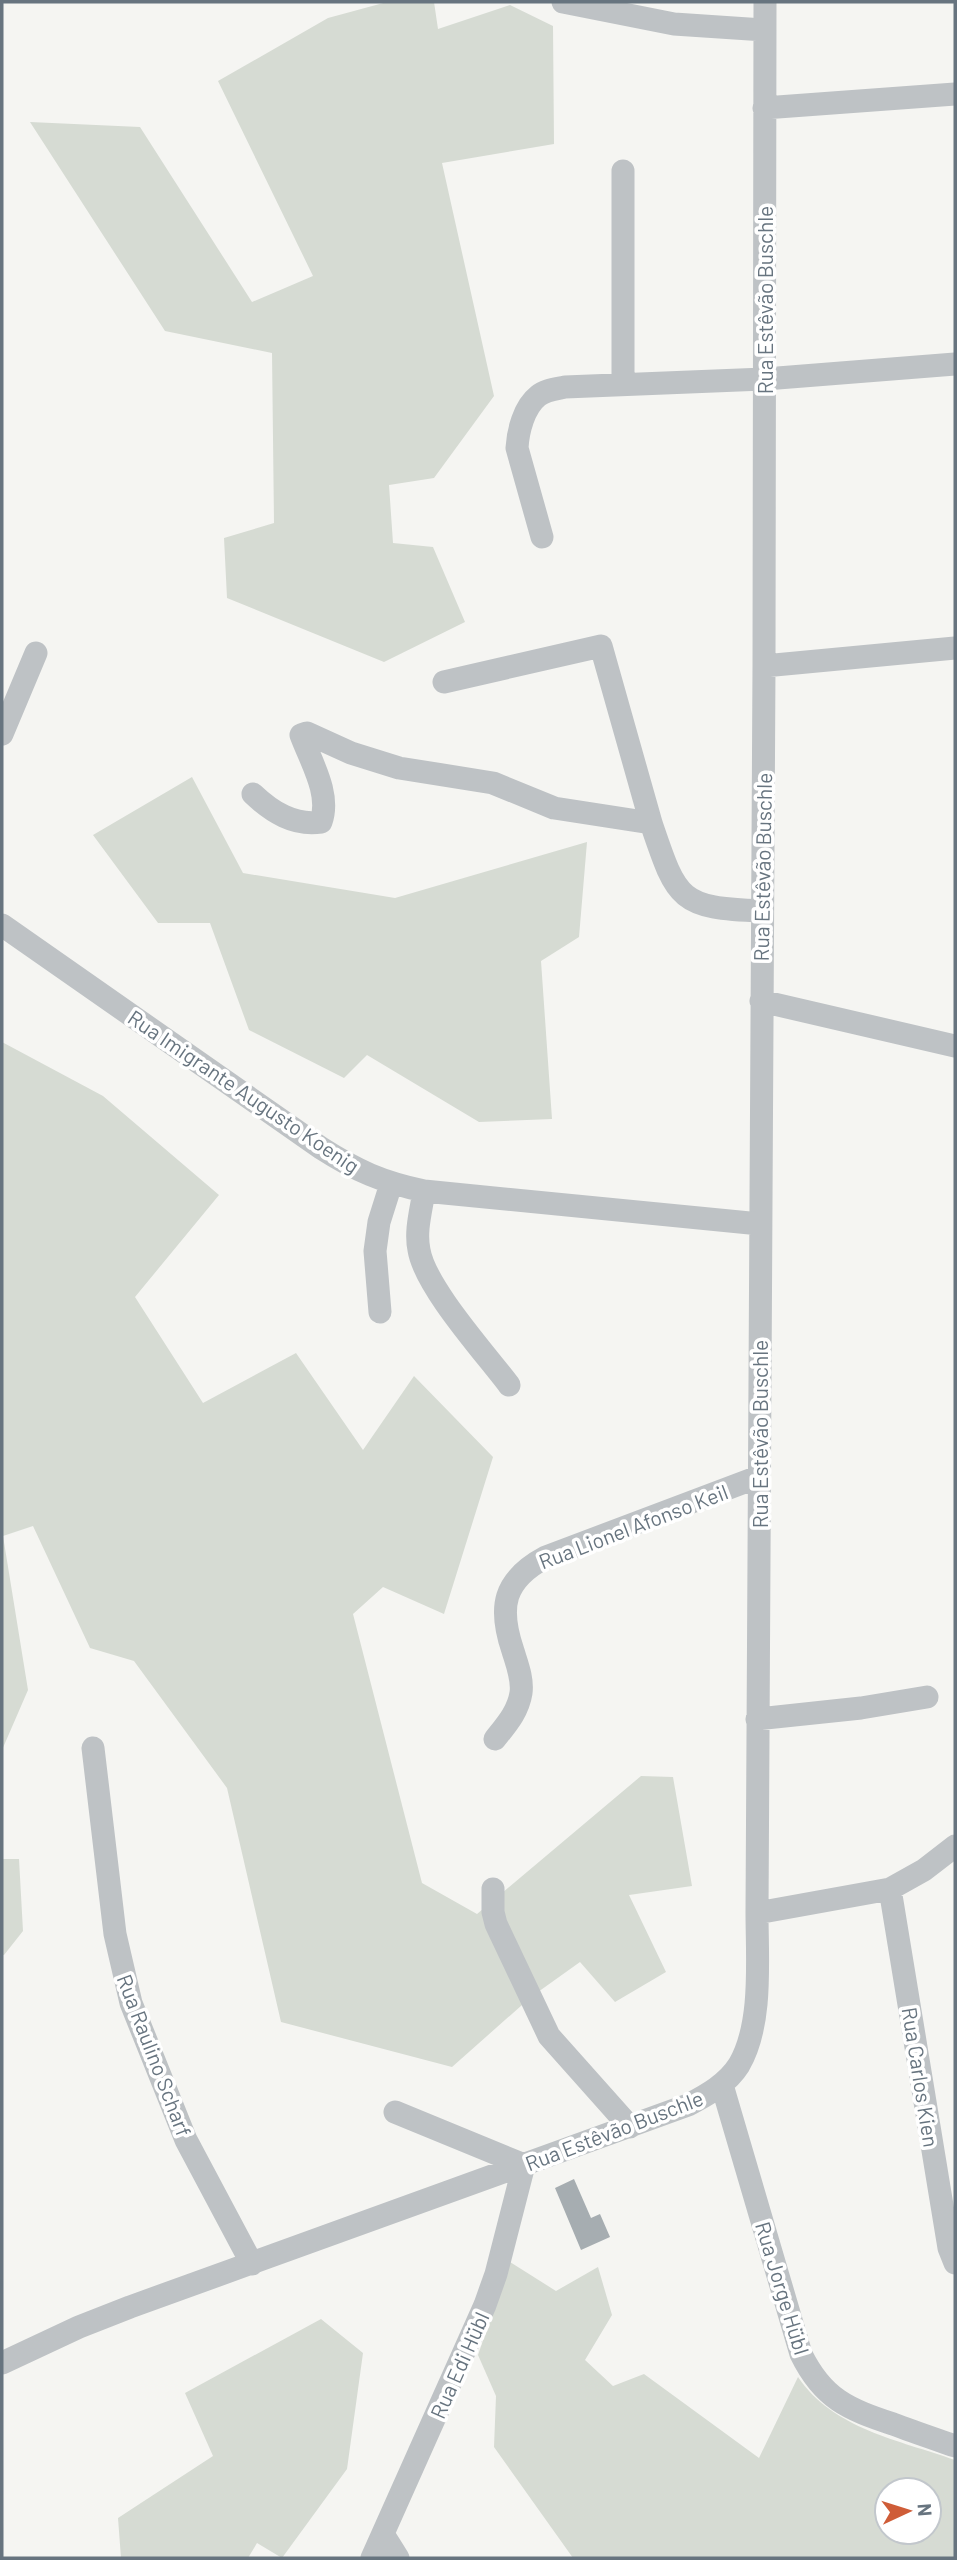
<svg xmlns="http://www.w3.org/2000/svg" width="957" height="2560" font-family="Barlow,sans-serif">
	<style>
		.green { fill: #d6dbd3; fill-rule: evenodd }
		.building { fill: #a6adb1 }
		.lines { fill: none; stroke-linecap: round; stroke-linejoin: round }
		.minor { stroke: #bec2c5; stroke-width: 23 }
		.labels { text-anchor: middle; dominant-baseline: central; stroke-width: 7; stroke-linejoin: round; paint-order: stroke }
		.street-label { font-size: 21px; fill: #67747f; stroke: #fff }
	</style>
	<rect width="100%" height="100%" fill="#f5f5f2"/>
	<path class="green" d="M 387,2 L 434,2 L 438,29 L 510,5 L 553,26 L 554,144 L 442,163 L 494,396 L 434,478 L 389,485 L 393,543 L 433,547 L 465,622 L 384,662 L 227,598 L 224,538 L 274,523 L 272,353 L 165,331 L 30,122 L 140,127 L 252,302 L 313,276 L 218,81 L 328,18 Z
		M 192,777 L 243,873 L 395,898 L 587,842 L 579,937 L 541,961 L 552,1119 L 479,1122 L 367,1055 L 344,1078 L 249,1030 L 210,923 L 158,923 L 93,835 Z
		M 2,1042 L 103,1096 L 219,1195 L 135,1297 L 203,1403 L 296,1353 L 363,1450 L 414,1376 L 493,1457 L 444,1614 L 383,1587 L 353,1614 L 422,1883 L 477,1914 L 641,1776 L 673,1777 L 692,1886 L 629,1895 L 666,1972 L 615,2002 L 580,1962 L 531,1997 L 452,2067 L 281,2022 L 227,1788 L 134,1661 L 90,1648 L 33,1526 L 3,1536 L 28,1690 L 2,1750 Z
		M 2,1852 L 3,1859 L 19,1859 L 23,1931 L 4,1955 L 2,1955 Z
		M 510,2262 L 556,2291 L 598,2267 L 612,2315 L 585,2360 L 613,2386 L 644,2374 L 759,2458 L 798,2377 C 833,2429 899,2440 955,2460 L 955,2558 L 573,2558 L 494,2447 L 496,2396 L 478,2355 ZM 887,2490 L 929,2490 L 929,2532 L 887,2532 Z
		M 321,2319 L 363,2353 L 347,2469 L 282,2558 L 257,2543 L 248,2558 L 121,2558 L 118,2518 L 213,2456 L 185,2393 Z"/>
	<path class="building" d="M 574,2179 L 591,2218 L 600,2214 L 610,2237 L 581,2250 L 555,2188 Z"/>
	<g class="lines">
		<path class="minor" d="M 563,2 L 674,24 L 765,30
			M 764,108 L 955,94
			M 623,384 L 623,171
			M 542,537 L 517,448 C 518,431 524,407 538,396 C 545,390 556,389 565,387 L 765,379 L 955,364
			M 764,666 L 955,648
			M 444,682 L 601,646 L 651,823
			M 2,734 L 36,653
			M 253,794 C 272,812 294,826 321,822 C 331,794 311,762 301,735 L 307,733 L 351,753 L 399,768 L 493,783 L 554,808 L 651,823 C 677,900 679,908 762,911
			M 2,925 L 321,1148 C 357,1171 382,1182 424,1191 L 760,1224
			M 761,1001 L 955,1046
			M 424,1191 C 421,1211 415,1231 419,1250 C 425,1287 485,1353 509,1385
			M 380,1312 L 375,1251 L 379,1222 L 391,1184
			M 757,1719 L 861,1708 L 927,1697
			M 495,1739 C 506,1725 518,1712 521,1693 C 523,1679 517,1664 513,1651 C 498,1607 503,1580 546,1557 L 758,1477
			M 93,1748 L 115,1934 L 131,2003 L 186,2140 L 252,2264
			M 493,1889 L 493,1912 L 496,1924 L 549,2036 L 630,2127
			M 890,1889 L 949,2248 L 955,2263
			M 757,1913 L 890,1889 L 924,1870 L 955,1846
			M 722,2085 L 801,2354 C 823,2399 848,2409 893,2424 C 914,2432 935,2439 955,2446
			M 2,2363 L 79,2327 L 130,2307 L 688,2105 C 707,2095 727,2084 739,2065 C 763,2024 757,1959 757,1913 L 764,666 L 765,2
			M 383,2534 L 398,2558
			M 372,2558 L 485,2305 L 496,2274 L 524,2165 L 395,2112"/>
	</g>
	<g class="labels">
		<g class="street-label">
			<text transform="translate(764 300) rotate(-90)">Rua Estêvão Buschle</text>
			<text transform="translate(762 867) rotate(-89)">Rua Estêvão Buschle</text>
			<text transform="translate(244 1091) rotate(34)">Rua Imigrante Augusto Koenig</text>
			<text transform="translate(759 1434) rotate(-90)">Rua Estêvão Buschle</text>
			<text transform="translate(633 1526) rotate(-21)">Rua Lionel Afonso Keil</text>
			<text transform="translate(155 2055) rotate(69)">Rua Raulino Scharf</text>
			<text transform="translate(921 2077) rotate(81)">Rua Carlos Kien</text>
			<text transform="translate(614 2130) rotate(-21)">Rua Estêvão Buschle</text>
			<text transform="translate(783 2288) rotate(73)">Rua Jorge Hübl</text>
			<text transform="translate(459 2365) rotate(-66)">Rua Edi Hübl</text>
		</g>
	</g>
	<rect width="957" height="2560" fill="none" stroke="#67747f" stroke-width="7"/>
	<g transform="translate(908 2511) rotate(86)"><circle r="33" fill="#ffffff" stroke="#c2c7cc" stroke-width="2"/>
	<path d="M0-5L12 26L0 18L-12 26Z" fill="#cf5d38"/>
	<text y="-10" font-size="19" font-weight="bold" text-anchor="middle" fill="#67747f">N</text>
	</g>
</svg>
